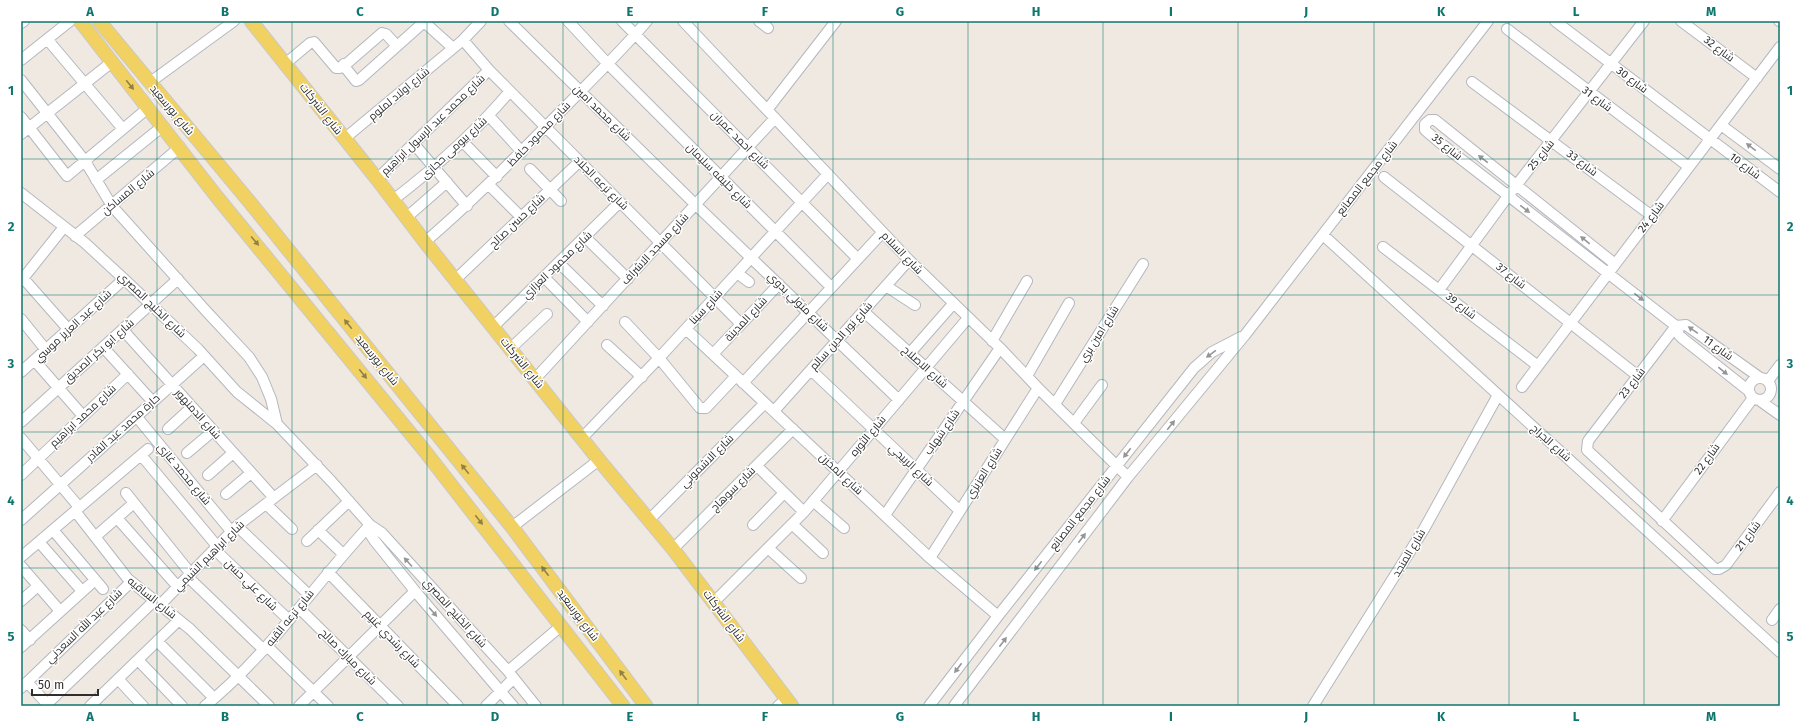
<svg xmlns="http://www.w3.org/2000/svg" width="1801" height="727" font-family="'Fira Sans',Cairo,sans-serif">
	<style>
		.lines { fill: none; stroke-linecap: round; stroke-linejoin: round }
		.minor-casing { stroke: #b4b7c1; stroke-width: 12 }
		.major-casing { stroke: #c9c9c9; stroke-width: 15 }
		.minor { stroke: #fff; stroke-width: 10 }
		.major { stroke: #f2d163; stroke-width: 13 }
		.oneway { fill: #908048 }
		.oneway2 { fill: #969696 }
		.grid { fill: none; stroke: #0f766e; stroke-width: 1; stroke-opacity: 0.55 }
		.labels { text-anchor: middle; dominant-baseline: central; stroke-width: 3; stroke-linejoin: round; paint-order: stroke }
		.street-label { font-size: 11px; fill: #2e2e2e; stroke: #fff }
		.neatline { fill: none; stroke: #0f766e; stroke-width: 1.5 }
		.grid-label { font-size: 13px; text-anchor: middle; font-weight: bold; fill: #0f766e }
	</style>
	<rect width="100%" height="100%" fill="#efe9e1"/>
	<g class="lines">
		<defs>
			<path id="minor" d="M 423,21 L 453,48
				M 509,21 L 696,205 L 899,400
				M 568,21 L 608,64 L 831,287
				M 622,21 L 858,259
				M 683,21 L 909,260 L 1000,348 L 1038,388 L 1128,477
				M 759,21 L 768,28
				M 1555,21 L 1780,192
				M 1681,21 L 1757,78
				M 1779,21 L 1780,21
				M 21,23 L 24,21
				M 1507,29 L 1689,167
				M 47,39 L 123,129
				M 463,40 L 489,70 L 741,324
				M 397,46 L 386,34 L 382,33 L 344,66 L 356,81 L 359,80 L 424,22
				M 21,60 L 70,21
				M 285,64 L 310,43 L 314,42 L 336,68 L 340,68 L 344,64
				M 21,80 L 85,161 L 112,206 L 207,312 L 249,357 L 262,377 L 271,399 L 277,424
				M 1472,82 L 1652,216
				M 149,83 L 234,21
				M 767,110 L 836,21
				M 489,116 L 522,152
				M 21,117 L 67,176 L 148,108
				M 1721,125 L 1780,169
				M 21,134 L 112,62
				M 344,139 L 463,40 L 481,21
				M 463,142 L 497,177
				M 414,144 L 467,206
				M 530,169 L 561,201
				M 1384,177 L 1638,376
				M 377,179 L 489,70
				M 96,180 L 163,126
				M 489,185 L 521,217
				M 21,193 L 85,243 L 124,279 L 198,349 L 237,392 L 277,424 L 332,482 L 370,525 L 382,533 L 508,671 L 536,706
				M 393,200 C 436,167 475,133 510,91
				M 407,217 L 447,182
				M 1323,235 L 1780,652
				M 75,236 L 180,147
				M 585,237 L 628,279
				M 425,242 C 480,195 529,143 580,92 C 603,68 626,46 647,21
				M 1383,247 L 1538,366
				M 559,263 L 603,306
				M 1615,264 L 1435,120 L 1430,120 L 1425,124 L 1425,130 L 1439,142 L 1676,326 L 1679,335 L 1682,338 L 1749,391
				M 737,273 L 749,282
				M 544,277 L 588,322
				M 23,278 L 68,329
				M 455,280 L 579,162
				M 21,281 L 64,227
				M 886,286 L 915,305
				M 1439,290 L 1508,196 L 1644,21
				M 863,311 L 1005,439
				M 21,319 L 46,350
				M 625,322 L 659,358 L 700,408 L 706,408 L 736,376
				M 1676,326 L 1588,441 L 1587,450 L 1715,569 L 1719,569 L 1726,565 L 1780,492
				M 1676,326 L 1686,325 L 1759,377
				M 493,327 L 620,202
				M 686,329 L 930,558 L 998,616
				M 123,330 L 274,498
				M 992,341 L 1027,281
				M 607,345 L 642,377
				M 103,347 L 153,402
				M 510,349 L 547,314
				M 910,353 L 953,304
				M 713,354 L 779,284
				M 35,361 L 83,416
				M 811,370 L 960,511
				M 21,372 L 124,279
				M 1027,376 L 1069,303
				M1749 389a11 11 0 1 1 22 0a11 11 0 1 1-22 0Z
				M 535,379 L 775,118
				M 1768,381 L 1780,365
				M 743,383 L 882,233
				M 1522,387 L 1780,47
				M 1759,400 L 1780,415
				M 1055,404 L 1143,264
				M 774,411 L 909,260
				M 136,416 L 231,531
				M 21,422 L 178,279
				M 1074,423 L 1102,385
				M 168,429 L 192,407
				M 21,438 L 79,507
				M 582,438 L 659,358 L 828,174
				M 187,453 L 213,431
				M 141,455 L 217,546
				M 757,466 L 804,512
				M 21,475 L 128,374
				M 208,475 L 233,453
				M 126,493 L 191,574
				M 226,494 L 251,473
				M 813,501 L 844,528
				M 266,504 L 292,529
				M 75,511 L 128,579 L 190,629 L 269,706
				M 885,515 L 1000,348
				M 117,518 L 178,587
				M 650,519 L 765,403
				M 21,520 L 204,356
				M 1662,521 L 1753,398
				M 792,524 L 823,553
				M 370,525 L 370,534 L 374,540 L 415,591 L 513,706
				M 753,525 L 784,493
				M 237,526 L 309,595
				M 512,527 L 599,460
				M 53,530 L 103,589
				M 318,530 L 343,554
				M 96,536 L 134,503
				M 307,541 L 349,501
				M 39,542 L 82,591
				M 768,548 L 801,578
				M 214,549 L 289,620
				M 673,549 L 793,429
				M 21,557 L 148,449
				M 930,558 L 1038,388
				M 21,566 L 60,611
				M 328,572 L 458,706
				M 188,577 L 264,650
				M 21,601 L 38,586
				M 714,602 L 804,512 L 968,318
				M 160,605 L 237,526 L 317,465
				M 299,608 L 398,706
				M 1772,620 L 1780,609
				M 21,630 L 30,640
				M 157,641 L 214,698
				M 267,646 L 328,706
				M 21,647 L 95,580
				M 138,660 L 182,706
				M 508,671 L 561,626
				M 118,679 L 143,706
				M 27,682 L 49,706
				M 21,688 L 131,582
				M 47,704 L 154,601
				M 90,706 L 179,620
				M 205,706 C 269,654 314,585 370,525
				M 299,706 L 415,591
				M 486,706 L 513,679
				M 778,706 L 787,699
				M 929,706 L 998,616 L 1194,368 L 1212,352 L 1241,337
				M 954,706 L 1128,477 L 1245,335 L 1488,21
				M 1313,706 L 1424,529 L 1498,395"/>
			<path id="major" d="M 80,21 L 217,197 L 424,450 L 623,706
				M 99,21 L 248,200 L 512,527 L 646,706
				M 251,21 L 377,179 L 425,242 L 599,460 L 673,549 L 792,706"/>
		</defs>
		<use href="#minor" class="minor-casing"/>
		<use href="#major" class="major-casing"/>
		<use href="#minor" class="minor"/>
		<use href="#major" class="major"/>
	</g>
	<defs><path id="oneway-solid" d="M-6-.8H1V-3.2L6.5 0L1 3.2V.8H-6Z"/></defs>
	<g class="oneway">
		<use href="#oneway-solid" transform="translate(130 85) rotate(51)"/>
		<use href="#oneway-solid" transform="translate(255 241) rotate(50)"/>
		<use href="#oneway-solid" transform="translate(348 324) rotate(-129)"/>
		<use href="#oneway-solid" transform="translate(363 374) rotate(51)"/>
		<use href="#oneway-solid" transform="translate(465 469) rotate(-129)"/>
		<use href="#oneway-solid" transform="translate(479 520) rotate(52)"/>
		<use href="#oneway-solid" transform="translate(545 571) rotate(-127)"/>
		<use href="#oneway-solid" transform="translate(623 675) rotate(-127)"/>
	</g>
	<g class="oneway2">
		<use href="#oneway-solid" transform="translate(1751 147) rotate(-143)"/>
		<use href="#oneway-solid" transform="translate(1483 159) rotate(-143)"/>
		<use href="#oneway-solid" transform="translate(1525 209) rotate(38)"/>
		<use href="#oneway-solid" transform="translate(1585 240) rotate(-141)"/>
		<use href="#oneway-solid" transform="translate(1639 297) rotate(38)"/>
		<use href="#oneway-solid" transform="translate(1693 330) rotate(-145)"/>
		<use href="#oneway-solid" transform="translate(1211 354) rotate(144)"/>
		<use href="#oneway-solid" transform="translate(1723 371) rotate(39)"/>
		<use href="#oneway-solid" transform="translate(1171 425) rotate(-51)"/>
		<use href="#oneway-solid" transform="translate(1127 453) rotate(128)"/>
		<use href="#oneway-solid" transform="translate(1082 538) rotate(-53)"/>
		<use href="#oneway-solid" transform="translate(408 562) rotate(-132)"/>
		<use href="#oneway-solid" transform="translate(1038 566) rotate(128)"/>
		<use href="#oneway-solid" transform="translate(433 612) rotate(49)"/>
		<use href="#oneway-solid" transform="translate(1003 642) rotate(-53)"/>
		<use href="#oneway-solid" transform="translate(958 668) rotate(127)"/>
	</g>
	<path class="grid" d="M 157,21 L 157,706M 292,21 L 292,706M 427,21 L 427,706M 563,21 L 563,706M 698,21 L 698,706M 833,21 L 833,706M 968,21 L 968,706M 1103,21 L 1103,706M 1238,21 L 1238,706M 1374,21 L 1374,706M 1509,21 L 1509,706M 1644,21 L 1644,706M 21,159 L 1780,159M 21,295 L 1780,295M 21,432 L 1780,432M 21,568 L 1780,568"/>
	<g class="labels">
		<g class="street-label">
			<text transform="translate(1719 49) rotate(37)">شارع 32</text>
			<text transform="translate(1632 80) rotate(37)">شارع 30</text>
			<text transform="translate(399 94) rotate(-40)">شارع اولاد لملوم</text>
			<text transform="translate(1597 99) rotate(37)">شارع 31</text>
			<text transform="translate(321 109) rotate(52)">شارع الشركات</text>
			<text transform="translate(172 110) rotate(50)">شارع بورسعيد</text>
			<text transform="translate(602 113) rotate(44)">شارع محمد امين</text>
			<text transform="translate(433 125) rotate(-44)">شارع محمد عبد الرسول ابراهيم</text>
			<text transform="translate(539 134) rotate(-46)">شارع محمود حافظ</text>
			<text transform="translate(740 140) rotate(45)">شارع احمد عمران</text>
			<text transform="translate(1447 147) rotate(39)">شارع 35</text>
			<text transform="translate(454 148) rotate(-43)">شارع بيومى حجازى</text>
			<text transform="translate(1541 155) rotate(-51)">شارع 25</text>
			<text transform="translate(1582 163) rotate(37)">شارع 33</text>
			<text transform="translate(1745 166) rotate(37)">شارع 10</text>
			<text transform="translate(719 176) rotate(45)">شارع خليفه سليمان</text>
			<text transform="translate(1367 178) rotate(-52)">شارع مجمع المصانع</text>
			<text transform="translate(601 183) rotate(45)">شارع ترعه الجلاد</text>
			<text transform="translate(128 192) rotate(-40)">شارع المساكن</text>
			<text transform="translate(1651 217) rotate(-53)">شارع 24</text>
			<text transform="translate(517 221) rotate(-44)">شارع حسن صالح</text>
			<text transform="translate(655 249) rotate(-47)">شارع مسجد الاشراف</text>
			<text transform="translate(902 253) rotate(46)">شارع السلام</text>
			<text transform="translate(557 265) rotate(-44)">شارع محمود العزازي</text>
			<text transform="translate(1511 276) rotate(38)">شارع 37</text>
			<text transform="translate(798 302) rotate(44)">شارع متولي بدوي</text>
			<text transform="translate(152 305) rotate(44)">شارع الخليج المصري</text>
			<text transform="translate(1461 306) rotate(38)">شارع 39</text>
			<text transform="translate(706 307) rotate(-47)">شارع سينا</text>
			<text transform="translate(746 319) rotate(-47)">شارع المدينة</text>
			<text transform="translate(73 326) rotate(-43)">شارع عبد العزيز موسي</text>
			<text transform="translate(1099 334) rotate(-58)">شارع امين بري</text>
			<text transform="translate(841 336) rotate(-48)">شارع نور الدين سالم</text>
			<text transform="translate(1718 348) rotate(36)">شارع 11</text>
			<text transform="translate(99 351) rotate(-42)">شارع ابو بكر الصديق</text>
			<text transform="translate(377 360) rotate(51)">شارع بورسعيد</text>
			<text transform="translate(522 363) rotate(51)">شارع الشركات</text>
			<text transform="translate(925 367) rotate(42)">شارع الاصلاح</text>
			<text transform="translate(1632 383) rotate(-52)">شارع 23</text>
			<text transform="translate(198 414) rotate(48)">شارع الدمنهور</text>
			<text transform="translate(83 416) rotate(-43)">شارع محمد ابراهيم</text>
			<text transform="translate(123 428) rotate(-42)">حارة محمد عبد القادر</text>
			<text transform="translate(942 432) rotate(-55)">شارع شهاب</text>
			<text transform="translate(868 436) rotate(-50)">شارع الثوره</text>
			<text transform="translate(1551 443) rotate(42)">شارع الجراج</text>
			<text transform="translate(1707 459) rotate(-54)">شارع 22</text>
			<text transform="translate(707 461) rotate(-45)">شارع الاشموني</text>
			<text transform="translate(911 465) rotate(43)">شارع الربيجي</text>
			<text transform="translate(984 473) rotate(-58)">شارع العزيزي</text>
			<text transform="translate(184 474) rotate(50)">شارع محمد غازي</text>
			<text transform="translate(841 474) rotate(43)">شارع المخزن</text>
			<text transform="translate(733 489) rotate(-45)">شارع سوهاج</text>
			<text transform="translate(1080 513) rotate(-52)">شارع مجمع المصانع</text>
			<text transform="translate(1748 536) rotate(-53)">شارع 21</text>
			<text transform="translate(1409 553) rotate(-59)">شارع المنجد</text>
			<text transform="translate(209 556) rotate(-45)">شارع ابراهيم الشيمي</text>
			<text transform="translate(251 585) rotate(44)">شارع علي حسن</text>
			<text transform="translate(152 598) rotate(39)">شارع الساقيه</text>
			<text transform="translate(455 613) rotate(48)">شارع الخليج المصري</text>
			<text transform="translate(578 615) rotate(53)">شارع بورسعيد</text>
			<text transform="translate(724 616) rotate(53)">شارع الشركات</text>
			<text transform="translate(290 618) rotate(-51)">شارع ترعه القبه</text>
			<text transform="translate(84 626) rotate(-44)">شارع عبد الله السعدني</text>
			<text transform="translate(392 639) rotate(46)">شارع رشدي غنيم</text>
			<text transform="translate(348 657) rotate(45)">شارع مبارك صالح</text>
		</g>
	</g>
	<rect width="1801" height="727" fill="none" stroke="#ffffff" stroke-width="44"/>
	<path d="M32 689v6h66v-6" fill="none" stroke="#2e2e2e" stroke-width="2"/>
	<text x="38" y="689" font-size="12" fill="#2e2e2e" stroke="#ffffff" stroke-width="3" paint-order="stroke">50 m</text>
	<rect x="22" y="22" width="1757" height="683" class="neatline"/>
	<g class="grid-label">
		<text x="90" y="16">A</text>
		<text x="225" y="16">B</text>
		<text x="360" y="16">C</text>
		<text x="495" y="16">D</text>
		<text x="630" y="16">E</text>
		<text x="765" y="16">F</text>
		<text x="900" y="16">G</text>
		<text x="1036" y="16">H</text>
		<text x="1171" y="16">I</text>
		<text x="1306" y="16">J</text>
		<text x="1441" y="16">K</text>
		<text x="1576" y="16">L</text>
		<text x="1711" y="16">M</text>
		<text x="11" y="95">1</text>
		<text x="1790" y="95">1</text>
		<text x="11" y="231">2</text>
		<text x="1790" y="231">2</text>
		<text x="11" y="368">3</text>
		<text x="1790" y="368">3</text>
		<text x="11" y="505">4</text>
		<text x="1790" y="505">4</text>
		<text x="11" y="641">5</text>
		<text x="1790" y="641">5</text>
		<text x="90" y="721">A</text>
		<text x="225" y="721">B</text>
		<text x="360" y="721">C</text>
		<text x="495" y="721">D</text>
		<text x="630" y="721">E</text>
		<text x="765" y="721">F</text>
		<text x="900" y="721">G</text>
		<text x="1036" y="721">H</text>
		<text x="1171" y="721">I</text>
		<text x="1306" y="721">J</text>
		<text x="1441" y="721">K</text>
		<text x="1576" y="721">L</text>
		<text x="1711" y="721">M</text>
	</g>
</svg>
